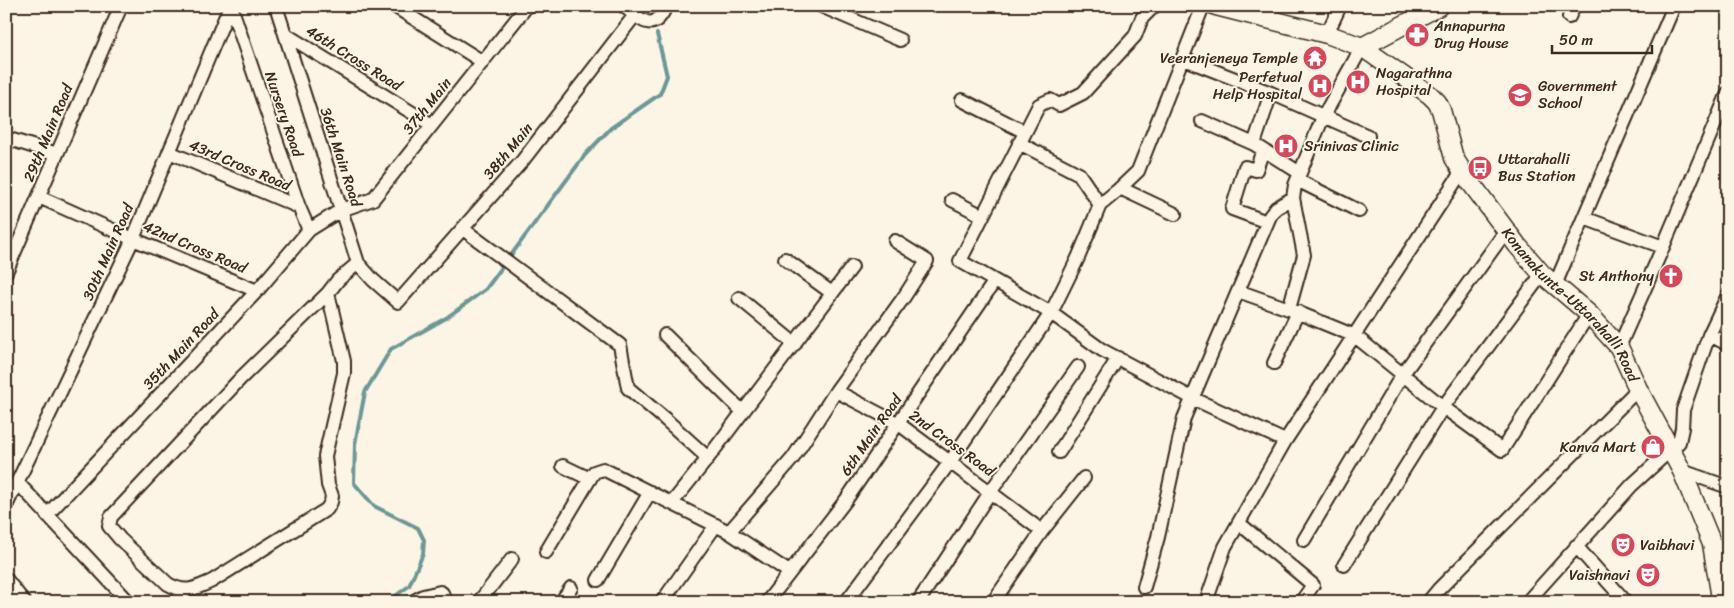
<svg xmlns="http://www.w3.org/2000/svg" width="1734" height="608" font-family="Sriracha,sans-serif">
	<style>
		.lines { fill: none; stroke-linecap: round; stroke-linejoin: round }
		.stream { stroke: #6c9795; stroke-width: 4 }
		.minor-casing { stroke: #3b2a1e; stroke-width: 16 }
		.secondary-casing { stroke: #3b2a1e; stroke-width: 21 }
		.minor { stroke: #fcf5e5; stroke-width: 12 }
		.secondary { stroke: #fcf5e5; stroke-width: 18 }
		.labels { text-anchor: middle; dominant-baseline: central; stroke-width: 4; stroke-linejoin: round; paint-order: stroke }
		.poi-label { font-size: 15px; fill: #3b2a1e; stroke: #fcf5e5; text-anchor: start }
		.street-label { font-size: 15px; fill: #3b2a1e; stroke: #fcf5e5 }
	</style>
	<rect width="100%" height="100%" fill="#fcf5e5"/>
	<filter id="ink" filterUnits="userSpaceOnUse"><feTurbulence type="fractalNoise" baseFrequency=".02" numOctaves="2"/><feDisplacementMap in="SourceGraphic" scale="10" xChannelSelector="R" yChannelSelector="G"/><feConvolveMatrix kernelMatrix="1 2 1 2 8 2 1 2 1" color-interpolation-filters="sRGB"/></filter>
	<g filter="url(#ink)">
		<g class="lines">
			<path class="stream" d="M 646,6 L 651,10 L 652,12 L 654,6
				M 387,602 L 409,586 L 423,554 L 424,540 L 418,528 L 374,506 L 354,483 L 355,444 L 365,392 L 391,349 L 446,318 L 486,289 L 585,155 L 611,128 L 660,94 L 667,76 L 657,34"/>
			<defs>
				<path id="minor" d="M 231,6 L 299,207 L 309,230
					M 276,6 L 358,263 L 373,280 L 398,302 L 523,160 L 635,15
					M 394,6 L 483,62
					M 624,6 C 642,21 654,34 666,6
					M 821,6 L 900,40
					M 1154,6 L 1142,18 L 1135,36 L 1083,93 L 1059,105 L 1050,100 L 1039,105 L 960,261 L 1051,313 L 1102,350 L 1192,398 L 1285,441
					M 1569,17 L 1574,6
					M 285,34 L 432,125
					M 1327,34 L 1340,6
					M 1184,59 L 1271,93 L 1368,136
					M 962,100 L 1025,132
					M 1202,121 L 1254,144 L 1300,173
					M 6,138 L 57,154
					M 1019,143 L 1079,174 L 1100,205
					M 1254,144 L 1271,93
					M 1263,150 L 1256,170 L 1245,167 L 1232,209 L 1267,222
					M 169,152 L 299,207
					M 1297,180 L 1359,211
					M 1120,188 L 1175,214
					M 39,197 L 133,239 L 257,291
					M 952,200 L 983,216
					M 1584,218 L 1663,247
					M 463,229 L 620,345 L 628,388 L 665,419 L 708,458 L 672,503
					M 785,259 L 832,293
					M 6,272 L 121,6
					M 1555,285 L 1674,6
					M 1238,291 L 1289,309 L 1355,336 L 1443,407 L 1502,450 L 1589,314
					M 328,293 L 241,378 L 111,517 L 109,526 L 120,539 L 168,584 C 186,594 194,589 212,581 L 327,509 L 331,502 L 332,496 L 328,485 L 325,456 L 344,373 L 344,361 L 328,293 L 338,280 L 358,263
					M 739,298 L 795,344
					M 1289,309 L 1304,255 L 1293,198 L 1295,185 L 1323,117 L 1362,47
					M 665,335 L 743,412
					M 1709,335 L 1728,344
					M 1619,347 L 1663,247 L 1728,93
					M 1274,363 L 1298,312
					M 836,391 L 899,424 L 1042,531
					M 1059,452 L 1118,358
					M 708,458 L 852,267
					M 563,466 L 590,479
					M 1682,471 L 1728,487
					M 17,482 L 129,602
					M 6,506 L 133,239 L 230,6
					M 47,515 L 257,291 L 309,230 L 341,210 L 373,199 L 527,6
					M 1240,524 L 1313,585 L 1301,602
					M 729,532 L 793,458 L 836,391 L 904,297 L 927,261 L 895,241
					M 1304,540 L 1402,375 L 1506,231
					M 1576,546 L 1626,602
					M 546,552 L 594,472 L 603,469 L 729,532 L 789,572
					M 1344,565 L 1443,407 L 1542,274
					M 6,579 L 24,602
					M 598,580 L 650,492
					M 1144,587 L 1158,537 L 1184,418 L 1270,216 L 1276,208 L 1293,198
					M 175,602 L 186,590
					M 412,602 L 423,596 L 440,592 L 442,593 L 446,602
					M 479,602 L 512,559
					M 561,602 L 571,588
					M 662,602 L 716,525
					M 767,602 L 846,500 L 994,282
					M 846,602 L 950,462 L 1051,313 L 1078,258 L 1100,205 L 1117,191 L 1138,171 L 1203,6
					M 918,602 L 991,491 L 1078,367
					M 993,602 L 1042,531 L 1084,478
					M 1206,602 L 1225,547 L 1285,441 L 1462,171
					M 1428,602 L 1438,590 L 1638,389
					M 1527,602 L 1632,485 L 1679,442 L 1682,428 L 1683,410 L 1709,335 L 1728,295"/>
				<g id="secondary">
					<path id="s1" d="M 1216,6 L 1327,34 L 1362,47 L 1430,95 L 1437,102 L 1441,110 L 1454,158 L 1462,171 L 1517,245 L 1542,274 L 1589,314 L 1619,347 L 1638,389 L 1682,471 L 1712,544 L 1721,598 L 1720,602"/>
					<path d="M 1362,47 L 1439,6"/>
				</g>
			</defs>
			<use href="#minor" class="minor-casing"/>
			<use href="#secondary" class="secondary-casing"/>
			<use href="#minor" class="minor"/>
			<use href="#secondary" class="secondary"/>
		</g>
	</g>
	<defs>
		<symbol id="pharmacy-disc" viewBox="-11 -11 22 22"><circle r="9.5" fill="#d1495b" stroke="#fcf5e5"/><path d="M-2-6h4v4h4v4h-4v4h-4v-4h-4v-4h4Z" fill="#fff"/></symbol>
		<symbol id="temple-disc" viewBox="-11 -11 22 22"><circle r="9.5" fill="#d1495b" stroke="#fcf5e5"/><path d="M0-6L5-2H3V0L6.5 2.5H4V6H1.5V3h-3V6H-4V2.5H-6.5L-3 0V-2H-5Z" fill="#fff"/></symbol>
		<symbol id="hospital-disc" viewBox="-11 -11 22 22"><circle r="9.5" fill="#d1495b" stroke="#fcf5e5"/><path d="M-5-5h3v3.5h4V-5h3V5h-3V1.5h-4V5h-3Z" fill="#fff"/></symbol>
		<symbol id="school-disc" viewBox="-11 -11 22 22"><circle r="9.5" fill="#d1495b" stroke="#fcf5e5"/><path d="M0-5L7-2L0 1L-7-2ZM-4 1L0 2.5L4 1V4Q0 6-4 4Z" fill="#fff"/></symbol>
		<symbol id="bus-disc" viewBox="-11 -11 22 22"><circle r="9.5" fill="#d1495b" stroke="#fcf5e5"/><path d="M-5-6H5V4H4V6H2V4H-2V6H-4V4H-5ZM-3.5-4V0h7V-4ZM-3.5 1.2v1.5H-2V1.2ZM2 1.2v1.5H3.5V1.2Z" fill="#fff"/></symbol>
		<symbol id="church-disc" viewBox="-11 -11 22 22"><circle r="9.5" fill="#d1495b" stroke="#fcf5e5"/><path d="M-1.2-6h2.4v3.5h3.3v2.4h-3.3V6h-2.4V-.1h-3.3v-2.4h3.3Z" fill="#fff"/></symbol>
		<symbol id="shop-disc" viewBox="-11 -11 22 22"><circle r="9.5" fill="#d1495b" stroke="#fcf5e5"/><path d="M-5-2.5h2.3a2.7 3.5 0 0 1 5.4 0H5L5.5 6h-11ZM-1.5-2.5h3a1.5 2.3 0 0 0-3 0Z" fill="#fff"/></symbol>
		<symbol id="theatre-disc" viewBox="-11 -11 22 22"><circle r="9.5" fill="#d1495b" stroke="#fcf5e5"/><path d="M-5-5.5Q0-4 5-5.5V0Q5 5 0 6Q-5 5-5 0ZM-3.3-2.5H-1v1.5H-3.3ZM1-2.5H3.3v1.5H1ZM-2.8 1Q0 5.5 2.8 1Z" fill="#fff"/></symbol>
	</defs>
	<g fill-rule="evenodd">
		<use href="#pharmacy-disc" x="1403" y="21" width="28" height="28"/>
		<use href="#temple-disc" x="1301" y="44" width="28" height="28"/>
		<use href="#hospital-disc" x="1344" y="68" width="28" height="28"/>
		<use href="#hospital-disc" x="1306" y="72" width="28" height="28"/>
		<use href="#school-disc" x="1506" y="81" width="28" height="28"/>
		<use href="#hospital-disc" x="1272" y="132" width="28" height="28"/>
		<use href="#bus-disc" x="1466" y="154" width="28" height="28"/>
		<use href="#church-disc" x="1657" y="262" width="28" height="28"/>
		<use href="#shop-disc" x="1639" y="433" width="28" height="28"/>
		<use href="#theatre-disc" x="1609" y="531" width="28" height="28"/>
		<use href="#theatre-disc" x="1634" y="561" width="28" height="28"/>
	</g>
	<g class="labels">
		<g class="poi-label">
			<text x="1434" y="26">Annapurna<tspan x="1434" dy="17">Drug House</tspan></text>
			<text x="1298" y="58" text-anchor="end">Veeranjeneya Temple</text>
			<text x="1376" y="73">Nagarathna<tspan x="1376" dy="17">Hospital</tspan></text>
			<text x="1302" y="77" text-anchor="end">Perfetual<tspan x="1302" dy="17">Help Hospital</tspan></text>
			<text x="1538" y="86">Government<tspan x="1538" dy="17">School</tspan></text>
			<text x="1304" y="146">Srinivas Clinic</text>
			<text x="1498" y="159">Uttarahalli<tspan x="1498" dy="17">Bus Station</tspan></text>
			<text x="1654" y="276" text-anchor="end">St Anthony</text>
			<text x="1636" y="447" text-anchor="end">Kanva Mart</text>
			<text x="1640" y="545">Vaibhavi</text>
			<text x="1630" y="575" text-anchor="end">Vaishnavi</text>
		</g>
		<g class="street-label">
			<text transform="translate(354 58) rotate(32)">46th Cross Road</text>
			<text transform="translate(427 106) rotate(-51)">37th Main</text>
			<text transform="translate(284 114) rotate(71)">Nursery Road</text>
			<text transform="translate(48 133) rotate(-67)">29th Main Road</text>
			<text transform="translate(508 151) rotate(-50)">38th Main</text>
			<text transform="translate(341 157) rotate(72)">36th Main Road</text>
			<text transform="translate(240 165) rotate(23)">43rd Cross Road</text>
			<text transform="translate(195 247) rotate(23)">42nd Cross Road</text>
			<text transform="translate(108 252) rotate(-66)">30th Main Road</text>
			<text stroke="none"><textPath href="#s1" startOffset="492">Konanakunte-Uttarahalli Road</textPath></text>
			<text transform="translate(181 349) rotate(-47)">35th Main Road</text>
			<text transform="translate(871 435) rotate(-55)">6th Main Road</text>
			<text transform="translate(952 443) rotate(36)">2nd Cross Road</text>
		</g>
	</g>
	<rect width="1734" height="608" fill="none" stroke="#fcf5e5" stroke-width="25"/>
	<rect x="12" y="12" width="1709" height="583" fill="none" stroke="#3b2a1e" stroke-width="2" filter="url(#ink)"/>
	<path d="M1552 45v8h100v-8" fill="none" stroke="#3b2a1e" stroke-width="2.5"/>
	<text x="1559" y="45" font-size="15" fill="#3b2a1e" stroke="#fcf5e5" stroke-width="4" paint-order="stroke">50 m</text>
</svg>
